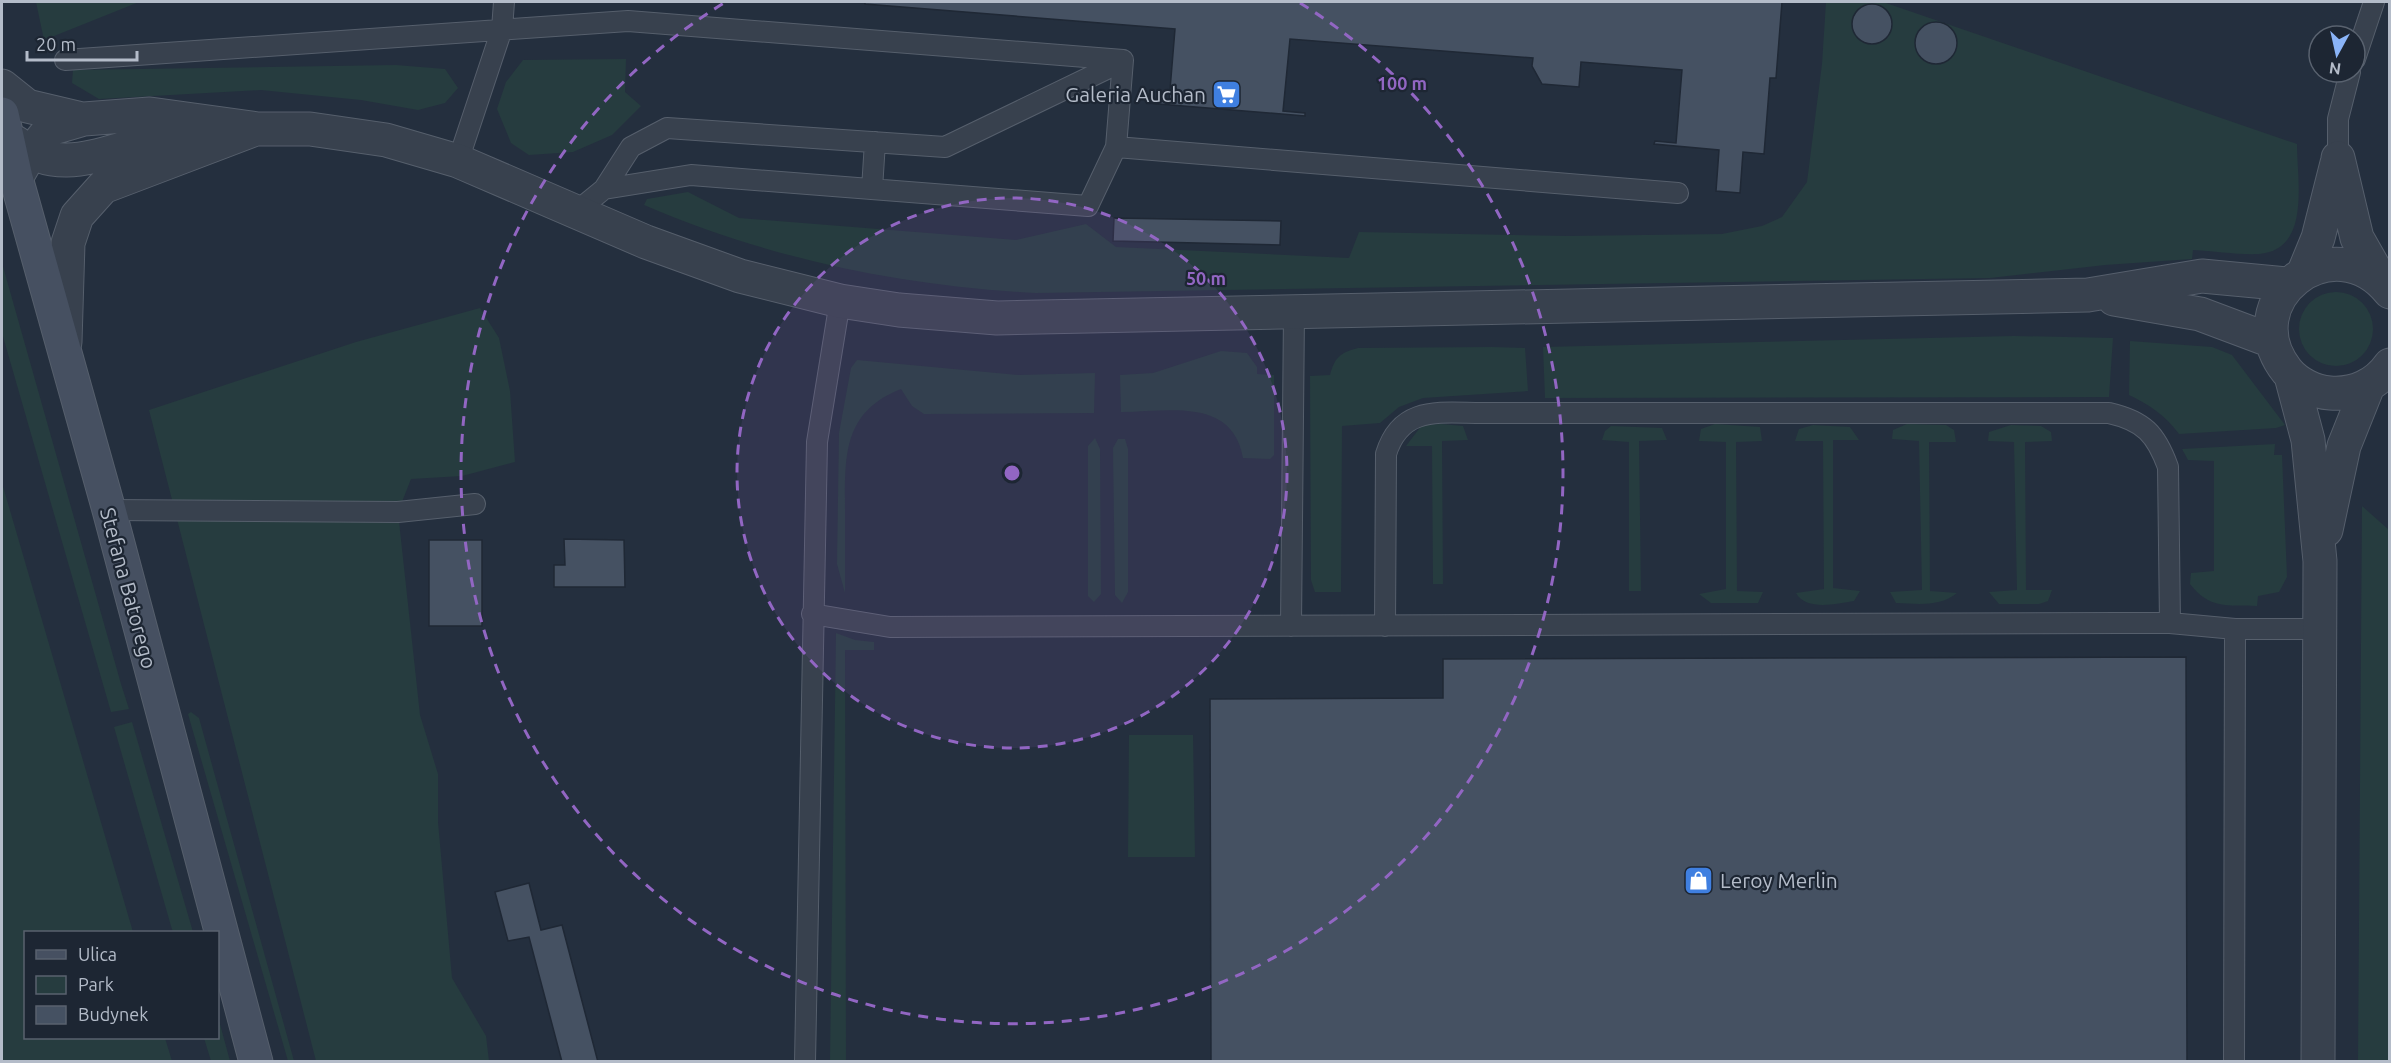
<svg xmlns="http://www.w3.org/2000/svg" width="2391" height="1063" font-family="Ubuntu,sans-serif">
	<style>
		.green { fill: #263c3f }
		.building { fill: #455162; stroke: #1f2835; stroke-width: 1.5 }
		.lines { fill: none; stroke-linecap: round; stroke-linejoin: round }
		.lane-casing { stroke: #565f6c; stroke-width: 22 }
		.street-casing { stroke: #565f6c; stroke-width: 35 }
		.secondary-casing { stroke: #565f6c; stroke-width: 35 }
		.lane { stroke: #38414e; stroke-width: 20 }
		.street { stroke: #38414e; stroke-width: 33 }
		.secondary { stroke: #465061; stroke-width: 33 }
		.ring { fill: none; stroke: #9266c3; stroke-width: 3; stroke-dasharray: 10 8 }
		.labels { text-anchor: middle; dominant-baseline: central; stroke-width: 4.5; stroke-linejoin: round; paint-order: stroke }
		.poi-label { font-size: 21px; fill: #b4bcc9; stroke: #1d2633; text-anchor: end }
		.street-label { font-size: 21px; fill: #b4bcc9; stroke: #1d2633 }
		.centre { fill: #9266c3; stroke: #1d2633; stroke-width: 3 }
		.ring-label { font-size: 18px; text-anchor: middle; font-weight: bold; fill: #9266c3; stroke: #1d2633; stroke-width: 4.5; stroke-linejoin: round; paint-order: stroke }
	</style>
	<rect width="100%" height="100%" fill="#242f3e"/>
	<path class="green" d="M 36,2 L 139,2 L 44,40 Z
		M 1826,2 L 1883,2 L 2297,144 C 2297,181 2311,250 2259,254 C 2238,255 2215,251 2193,250 L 2192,259 L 2105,265 L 1990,278 L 1036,293 C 901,286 770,259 644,205 L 647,199 L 688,192 L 739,218 L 1016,240 L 1086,224 L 1116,247 L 1349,258 L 1359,232 L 1568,236 L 1722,234 L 1762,226 L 1782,217 L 1807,182 L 1822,64 Z
		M 626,59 L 625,92 L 641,106 L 612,135 L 573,152 L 529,155 L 511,143 L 497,109 L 506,82 L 523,60 Z
		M 396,65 L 445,69 L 458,88 L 445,103 L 418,110 L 361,100 L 261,90 L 99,99 L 72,83 L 73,70 Z
		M 2,263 L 121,684 L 129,709 L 111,712 L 2,333 Z
		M2299 329a37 37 0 1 1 74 0a37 37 0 1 1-74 0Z
		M 480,308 L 499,338 L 510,391 L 515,462 L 462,476 L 411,479 L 398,512 L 420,715 L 438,774 L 438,822 L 452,978 L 486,1036 L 489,1061 L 316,1061 L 149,410 L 356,342 Z
		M 2014,336 L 2113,338 L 2109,397 L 1545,398 L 1543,347 Z
		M 2130,341 L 2212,347 L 2232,355 L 2285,425 L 2276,428 L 2179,434 C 2165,415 2150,405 2129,395 Z
		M 1492,347 L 1525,348 L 1528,391 L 1423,398 L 1399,407 L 1380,423 L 1342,426 L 1341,592 L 1315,592 L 1311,580 L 1310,376 L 1330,375 C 1335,357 1340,353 1358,348 Z
		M 1221,351 L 1247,353 L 1257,367 L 1257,374 L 1274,375 L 1274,455 L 1270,459 L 1243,458 C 1232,397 1169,412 1121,412 L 1120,375 L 1153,373 Z
		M 857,360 L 1019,375 L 1095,373 L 1094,413 L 924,414 L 912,406 L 901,389 C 843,412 845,455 845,509 C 845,537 845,565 845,593 L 837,564 L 839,433 L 851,368 Z
		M 1441,424 L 1463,426 L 1468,440 L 1442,441 L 1443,584 L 1433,584 L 1432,446 L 1406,446 L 1422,425 Z
		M 1715,424 L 1760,427 L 1762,441 L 1736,442 L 1737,591 L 1763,592 L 1758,603 L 1711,603 L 1699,594 L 1726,589 L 1726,442 L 1699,441 L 1701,429 Z
		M 1907,424 L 1946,425 L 1954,430 L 1956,442 L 1929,442 L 1930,591 L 1957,593 C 1940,607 1918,604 1896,603 L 1890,592 L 1922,590 L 1919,441 L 1892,439 L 1893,430 Z
		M 1813,425 L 1850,427 L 1859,440 L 1833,440 L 1833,588 L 1860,591 L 1854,601 C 1836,604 1806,611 1796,593 L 1824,589 L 1823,441 L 1795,441 L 1799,429 Z
		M 2011,425 L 2041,426 L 2051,432 L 2052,441 L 2025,442 L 2026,590 L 2052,590 L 2048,601 L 2039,604 L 1999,604 L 1989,592 L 2017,590 L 2014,442 L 1988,441 L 1989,432 Z
		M 1611,426 L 1662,428 L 1667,440 L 1639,441 L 1641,591 L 1629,591 L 1629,442 L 1602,440 L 1605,431 Z
		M 1095,438 L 1100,449 L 1101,594 L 1094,602 L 1088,596 L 1088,446 Z
		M 1118,439 L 1125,439 L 1128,449 L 1128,592 L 1122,603 L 1115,595 L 1113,448 Z
		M 2275,444 L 2274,455 L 2282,455 L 2287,577 L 2279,592 L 2258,596 L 2257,606 C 2227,605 2209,609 2190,584 L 2191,573 L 2214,571 L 2214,461 L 2188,460 L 2182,449 Z
		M 2,483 L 133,932 L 26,932 L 26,1038 L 165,1038 L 172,1061 L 2,1061 Z
		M 2362,506 L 2389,530 L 2389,1061 L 2358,1061 Z
		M 836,633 L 855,640 L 874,642 L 874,650 L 845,650 L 846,1062 L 830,1061 Z
		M 191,712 L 199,718 L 294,1061 L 288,1061 L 188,714 Z
		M 132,722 L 193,932 L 173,932 L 171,926 L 114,727 Z
		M 1129,735 L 1193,735 L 1195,857 L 1128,857 Z
		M 218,1017 L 230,1061 L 211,1061 L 204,1038 L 218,1038 Z"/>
	<path class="building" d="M 865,2 L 1782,2 L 1776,78 L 1770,78 L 1764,154 L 1743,152 L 1740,193 L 1716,191 L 1719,150 L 1654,144 L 1655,141 L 1676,143 L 1682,70 L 1581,62 L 1579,87 L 1542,84 L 1532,66 L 1533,58 L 1290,39 L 1283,111 L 1305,113 L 1305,116 L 1147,103 L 1147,100 L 1169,102 L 1175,29 L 865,4 Z
		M1852 24a20 20 0 1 1 40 0a20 20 0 1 1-40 0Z
		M1915 43a21 21 0 1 1 42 0a21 21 0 1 1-42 0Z
		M 1114,218 L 1281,221 L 1280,245 L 1113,241 Z
		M 564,539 L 624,540 L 625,587 L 554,587 L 554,565 L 565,565 Z
		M 429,540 L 482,540 L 482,626 L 429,626 Z
		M 2186,657 L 2187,1062 L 1211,1062 L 1210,699 L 1443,698 L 1443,659 Z
		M 529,883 L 541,930 L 562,925 L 598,1062 L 562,1062 L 529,937 L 508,941 L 495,892 Z"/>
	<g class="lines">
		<defs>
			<path id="lane" d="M 2355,59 L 2374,2
				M 65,60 L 628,21 L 1123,60 L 1116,147 L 1678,193
				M 2338,158 L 2338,119 L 2350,72
				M 458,161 L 502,29 L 504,2
				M 604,189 L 691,175 L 1088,206 L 1116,147
				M 872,189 L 875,142
				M 577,211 L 604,189 L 631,147 L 667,128 L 945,147 L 1121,62
				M 109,510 L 398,512 L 475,504
				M 812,614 L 890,627 L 2121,623 L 2170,623 L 2235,629
				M 1291,626 L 1294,312
				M 1385,626 L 1386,454 C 1401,405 1440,413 1482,413 L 2109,413 C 2144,421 2156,434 2168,467 L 2170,623
				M 805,1062 L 817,442 L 840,301
				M 2234,1062 L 2235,629 L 2319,629"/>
			<path id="street" d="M 2,86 L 27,106 L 82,119
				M 15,142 C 59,177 102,152 149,142 C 167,139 187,138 205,135
				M 2338,158 L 2357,238 L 2381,280
				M 16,178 L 30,154 L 50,129 L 84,119 L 150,114 L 258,129 L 310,129 L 386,140 L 458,161 L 646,242 L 740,276 L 840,301 L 899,310 L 997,318 L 2088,295 L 2202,276 L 2288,284
				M 2304,272 L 2318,238 L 2337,163
				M 2390,292 C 2333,221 2232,301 2287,371 C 2297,383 2314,392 2330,393 C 2354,395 2376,385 2390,365
				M 2114,299 L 2200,314 L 2272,341
				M 65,342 L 68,243 L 77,216 L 103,187 L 253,130
				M 2291,376 L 2308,440 L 2320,561 L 2318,1062
				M 2326,530 L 2344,446 L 2368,386"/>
			<path id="secondary" d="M 2,114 L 16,178 L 109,510 L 256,1062"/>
		</defs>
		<use href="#lane" class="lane-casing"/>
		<use href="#street" class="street-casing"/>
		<use href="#secondary" class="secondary-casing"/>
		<use href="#lane" class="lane"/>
		<use href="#street" class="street"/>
		<use href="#secondary" class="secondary"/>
	</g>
	<circle cx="1012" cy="473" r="275" fill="#9266c3" fill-opacity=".12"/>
	<g class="ring">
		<circle cx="1012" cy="473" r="275"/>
		<path d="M1300 3A551 551 0 1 1 724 3"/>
	</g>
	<defs>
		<symbol id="supermarket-square" viewBox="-11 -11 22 22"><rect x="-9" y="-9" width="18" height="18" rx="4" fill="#3f7fe0" stroke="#1d2633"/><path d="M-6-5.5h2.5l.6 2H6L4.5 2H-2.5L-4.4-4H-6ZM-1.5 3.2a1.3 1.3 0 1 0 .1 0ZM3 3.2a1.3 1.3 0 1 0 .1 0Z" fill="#fff"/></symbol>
		<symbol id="shop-square" viewBox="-11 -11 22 22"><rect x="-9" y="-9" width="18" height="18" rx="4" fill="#3f7fe0" stroke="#1d2633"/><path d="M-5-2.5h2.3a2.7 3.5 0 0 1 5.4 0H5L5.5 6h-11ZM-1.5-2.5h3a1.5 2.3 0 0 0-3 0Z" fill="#fff"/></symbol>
	</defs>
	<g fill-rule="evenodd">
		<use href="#supermarket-square" x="1210" y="78" width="33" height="33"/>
		<use href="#shop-square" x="1682" y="864" width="33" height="33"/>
	</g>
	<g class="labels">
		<g class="poi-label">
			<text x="1206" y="94">Galeria Auchan</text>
			<text x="1720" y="880" text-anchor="start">Leroy Merlin</text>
		</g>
		<g class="street-label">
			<text transform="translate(129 588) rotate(75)">Stefana Batorego</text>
		</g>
	</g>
	<circle cx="1012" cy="473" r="9" class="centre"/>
	<g class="ring-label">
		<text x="1402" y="90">100 m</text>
		<text x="1206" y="285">50 m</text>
	</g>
	<rect width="2391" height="1063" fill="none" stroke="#b4bcc9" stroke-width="6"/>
	<rect x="24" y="931" width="195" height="108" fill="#1d2633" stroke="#59626f" stroke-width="1.5"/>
	<rect x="36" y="950" width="30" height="9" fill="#465061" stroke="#59626f" stroke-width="1.5"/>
	<text x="78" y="961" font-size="18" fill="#b4bcc9">Ulica</text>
	<rect x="36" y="976" width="30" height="18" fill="#263c3f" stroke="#59626f" stroke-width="1.5"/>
	<text x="78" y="991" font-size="18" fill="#b4bcc9">Park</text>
	<rect x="36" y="1006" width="30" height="18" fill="#455162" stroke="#59626f" stroke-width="1.5"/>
	<text x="78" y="1021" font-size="18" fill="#b4bcc9">Budynek</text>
	<g transform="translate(2337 54) rotate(188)"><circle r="28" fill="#1d2633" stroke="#59626f" stroke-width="1.5"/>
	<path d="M0-4.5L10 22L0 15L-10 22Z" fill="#8ab4f8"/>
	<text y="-9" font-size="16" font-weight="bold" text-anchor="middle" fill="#b4bcc9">N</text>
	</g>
	<path d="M27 51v9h110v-9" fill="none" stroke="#b4bcc9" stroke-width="3"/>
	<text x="36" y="51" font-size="18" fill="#b4bcc9" stroke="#1d2633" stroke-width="4.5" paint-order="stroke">20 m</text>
</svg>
